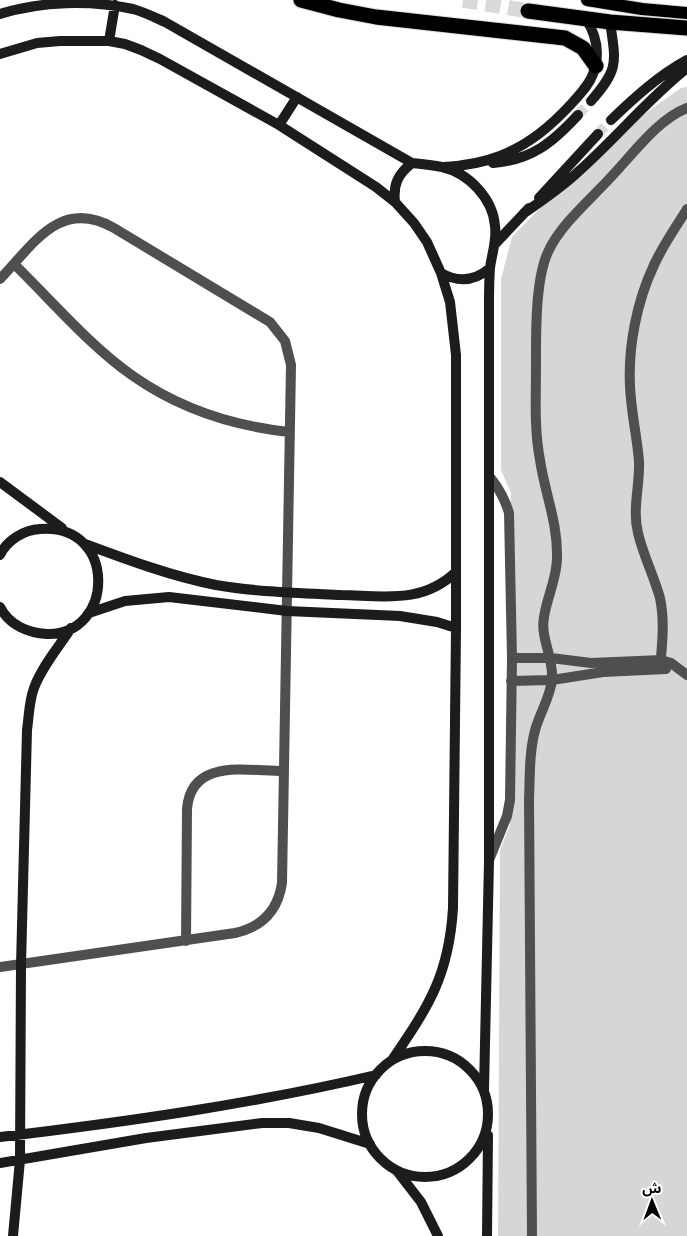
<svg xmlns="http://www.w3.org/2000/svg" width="687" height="1236" font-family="'Varela Round','Noto Sans Arabic',sans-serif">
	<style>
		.green { fill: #d6d6d6 }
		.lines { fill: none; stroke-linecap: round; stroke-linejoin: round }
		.secondary-tunnel { stroke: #d9d9d9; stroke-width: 10; stroke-dasharray: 10 5; stroke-linecap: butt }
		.highway-tunnel { stroke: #d9d9d9; stroke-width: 15; stroke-dasharray: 15 8; stroke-linecap: butt }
		.primary-casing { stroke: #dbdbdb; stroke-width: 14 }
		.highway-casing { stroke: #dbdbdb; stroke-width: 17 }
		.street { stroke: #4f4f4f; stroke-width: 10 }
		.secondary { stroke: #1c1c1c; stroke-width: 10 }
		.primary { stroke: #000; stroke-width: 12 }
		.highway { stroke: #000; stroke-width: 15 }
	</style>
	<rect width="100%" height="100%" fill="#fff"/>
	<path class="green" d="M 687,87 L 687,1236 L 498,1236 L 500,850 L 510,825 L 511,493 L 501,470 L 501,279 L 512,237 L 602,144 L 681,88 Z"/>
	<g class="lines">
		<path class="secondary-tunnel" d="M 578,115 L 591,101
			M 598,134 L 611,120"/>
		<path class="highway-tunnel" d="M 463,0 L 528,11"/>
		<defs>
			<path id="primary" d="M 587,0 L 642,9 L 687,13"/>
			<path id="highway" d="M 301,0 L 339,10 L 376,17 L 565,38 L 583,48 L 596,66
				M 528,11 L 610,22 L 687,28"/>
		</defs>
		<use href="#primary" class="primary-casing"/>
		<use href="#highway" class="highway-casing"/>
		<path class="street" d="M 14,264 C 52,301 90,346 133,376 C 180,409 234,426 289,432
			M 0,279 C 33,245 60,197 114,228 L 270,322 L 285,341 L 291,365 L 282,883 C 278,910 262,927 235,933 L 0,967
			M 512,658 L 551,658 L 591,663 L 661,660 L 671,663 L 687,675
			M 660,669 C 662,645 665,622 660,598 C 654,576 643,555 638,533 C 632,509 640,486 639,461 C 637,436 631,412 630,386 C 628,346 637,301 654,265 C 663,245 676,227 687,209
			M 511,681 L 552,680 L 603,672 L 666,669
			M 489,860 L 507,816 L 510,800 L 512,658 L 509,513 C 505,499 499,488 489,476
			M 186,941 L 187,809 C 191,758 246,771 283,771
			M 532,1236 L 529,799 C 530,776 529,750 536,727 C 541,711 550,697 552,680 C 554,658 540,638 544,617 C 547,597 557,578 557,558 C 558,523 545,494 540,460 C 534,429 536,397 536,365 C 536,335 535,280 548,252 C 560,225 591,199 611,177 C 633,154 658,119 687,108"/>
		<path class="secondary" d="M 0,14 C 42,1 90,0 133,9 C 144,12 154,17 165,22 L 412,163 C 422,164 432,165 442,167 C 469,173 493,199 495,226 C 497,240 492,253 490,268 C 489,280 489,293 489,306 L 489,861 L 484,1090
			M 109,41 L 115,5
			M 0,54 L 37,43 L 60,41 L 109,41 L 125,44 L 141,50 L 160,59 L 279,125 L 376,187 L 395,202 L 414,223 L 427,242 L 441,273 L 450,302 L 456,355 L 456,628 L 453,908 C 449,975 429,1006 392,1060
			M 591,101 C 619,69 616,63 610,22
			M 611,120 C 635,97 658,76 687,60
			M 279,125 L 297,97
			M 493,163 C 532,160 553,142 578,115
			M 444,167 C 463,166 482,163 500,156 C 530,144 552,125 573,102 C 581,93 589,85 593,74 C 600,55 597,36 586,19
			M 539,198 L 598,134
			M 395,202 C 393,184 398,174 412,163
			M 524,213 C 543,200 562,187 579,171 C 616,138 648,99 687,68
			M 495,244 L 529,208
			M 441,273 C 459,283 475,281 490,268
			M 0,482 L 62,528
			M 85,544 C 128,560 171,576 216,585 C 257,592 299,593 341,595 C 385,596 422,604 456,572
			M 0,555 C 7,540 24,530 40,529 C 118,523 115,636 47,634 C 28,633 9,625 0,607
			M 89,613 L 125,601 L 169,597 L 287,611 L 400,616 L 437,622 L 456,628
			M362 1114a63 63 0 1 1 126 0a63 63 0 1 1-126 0Z
			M 0,1137 C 126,1122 252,1104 376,1075
			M 0,1163 L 146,1138 L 262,1123 L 289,1123 L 319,1128 L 370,1144
			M 397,1171 L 421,1202 L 438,1236
			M 13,1236 L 20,1160 L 21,965 L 27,730 C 29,716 29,701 34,688 C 42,666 59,647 71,628
			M 487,1236 L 488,1135"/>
		<use href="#primary" class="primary"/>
		<use href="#highway" class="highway"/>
	</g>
	<g transform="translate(652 1201) rotate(359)" stroke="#ffffff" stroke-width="4" paint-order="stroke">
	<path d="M0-4L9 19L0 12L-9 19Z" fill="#000000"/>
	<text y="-8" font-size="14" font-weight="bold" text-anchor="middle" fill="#000000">ش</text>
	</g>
</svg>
